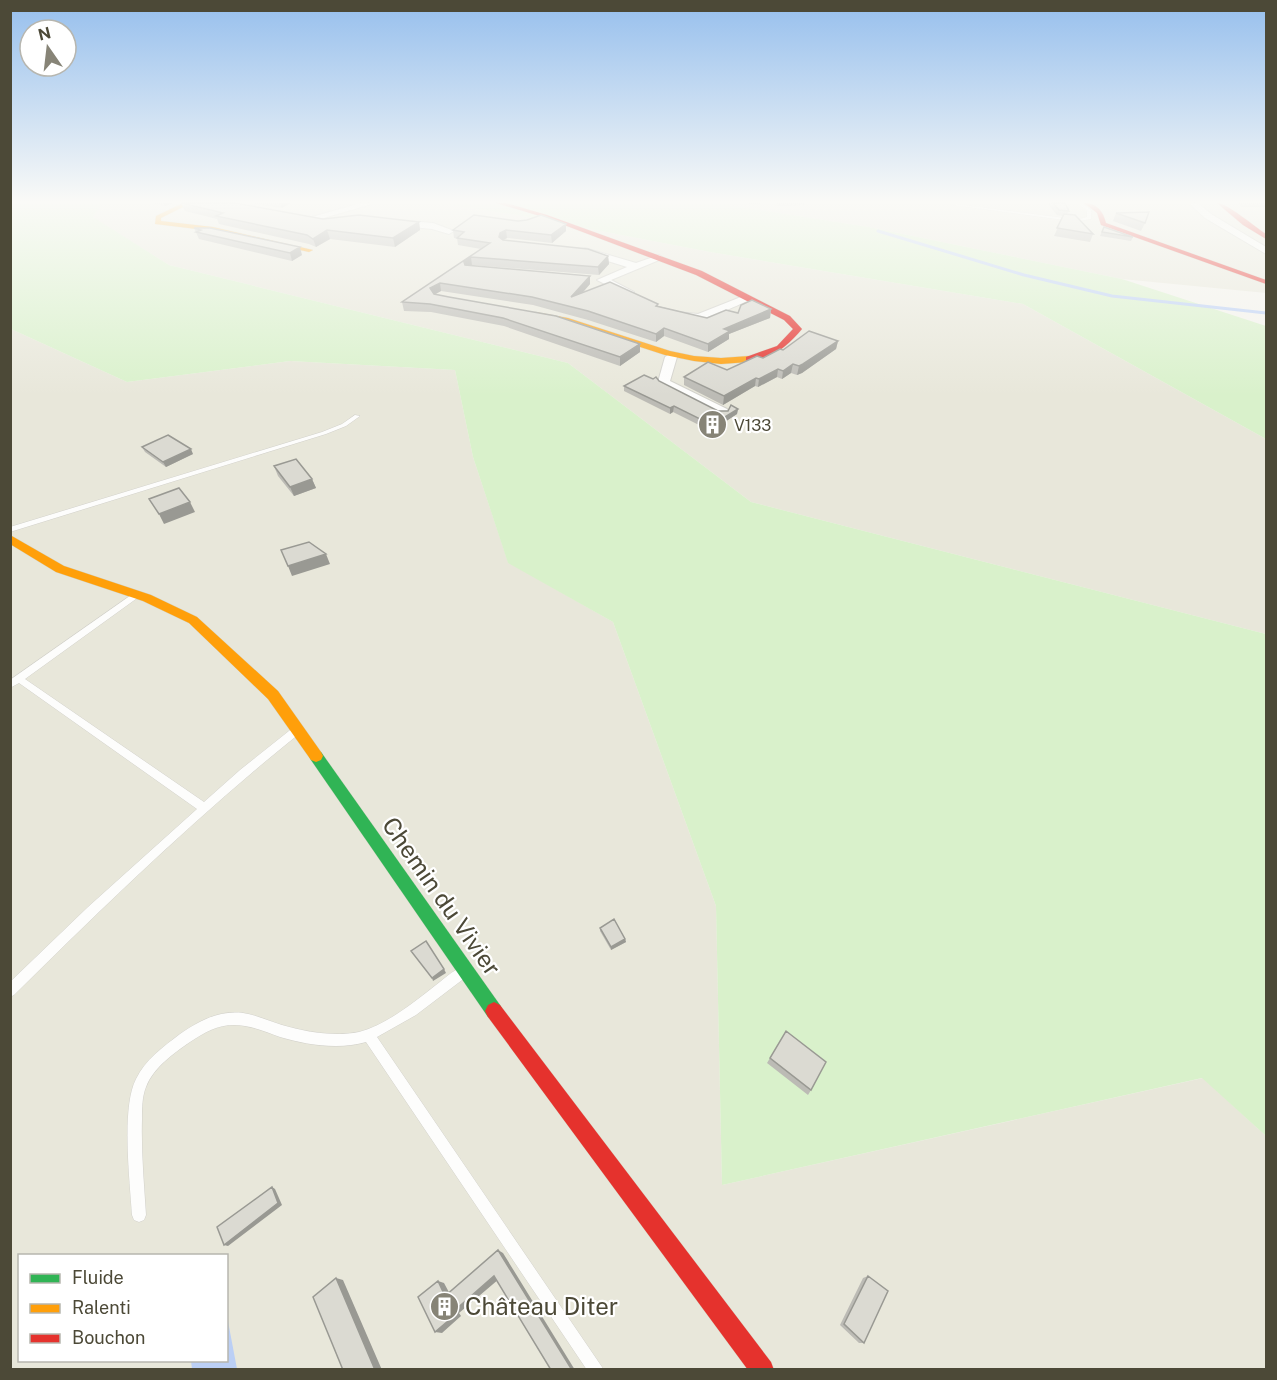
<svg xmlns="http://www.w3.org/2000/svg" width="1277" height="1380" font-family="'Public Sans',sans-serif">
	<style>
		.residential { fill: #e8e7da; fill-rule: evenodd }
		.green { fill: #d9f1cb }
		.water { fill: #bbcff5 }
		.lines { fill: none; stroke-linecap: round; stroke-linejoin: round }
		.stream { stroke: #bbcff5; stroke-width: 3 }
		.lane-casing { stroke: #d2d1cb; stroke-width: 1 }
		.street-casing { stroke: #d2d1cb; stroke-width: 2 }
		.fast-casing { stroke: #d5d5c5; stroke-width: 1 }
		.slow-casing { stroke: #d5d5c5; stroke-width: 1 }
		.jam-casing { stroke: #d5d5c5; stroke-width: 1 }
		.lane { fill: #fdfdfc; fill-rule: evenodd }
		.street { fill: #fdfdfc; fill-rule: evenodd }
		.fast { fill: #30b455; fill-rule: evenodd }
		.slow { fill: #ff9f0a; fill-rule: evenodd }
		.jam { fill: #e5322d; fill-rule: evenodd }
		.wall { fill: #bcbbb5 }
		.shaded-wall { fill: #999993 }
		.building { fill: #dbdad2; stroke: #999993; stroke-width: 1.5 }
		.labels { text-anchor: middle; dominant-baseline: central; stroke-width: 4.5; stroke-linejoin: round; paint-order: stroke }
		.far-poi-label { font-size: 16px; fill: #4c4937; stroke: #fff; text-anchor: start }
		.near-street-label { font-size: 24px; fill: #4c4937; stroke: #fff }
		.near-poi-label { font-size: 24px; fill: #4c4937; stroke: #fff; text-anchor: start }
	</style>
	<rect width="100%" height="100%" fill="#f4f3ed"/>
	<path class="residential" d="M 102,203 L 433,203 L 517,215 L 710,252 L 1023,304 L 1266,439 L 1266,634 L 751,502 L 568,363 L 169,265 L 92,217 Z
		M 715,203 L 1266,203 L 1266,293 L 1122,279 L 869,227 Z
		M 11,329 L 127,382 L 290,361 L 455,370 L 473,457 L 508,562 L 613,622 L 716,906 L 722,1185 L 1203,1078 L 1266,1136 L 1266,1369 L 11,1370 ZM 20,1256 L 226,1256 L 226,1360 L 20,1360 Z"/>
	<path class="green" d="M 11,203 L 102,203 L 93,217 L 169,265 L 568,363 L 751,502 L 1266,634 L 1266,1136 L 1202,1078 L 722,1185 L 716,906 L 613,622 L 508,563 L 473,457 L 455,370 L 290,361 L 127,382 L 11,329 Z
		M 433,203 L 715,203 L 869,227 L 1122,279 L 1266,326 L 1266,439 L 1023,304 L 710,252 L 517,215 Z"/>
	<path class="water" d="M 227,1316 L 237,1369 L 192,1369 L 191,1361 L 226,1360 Z"/>
	<g class="lines">
		<path class="stream" d="M 878,231 L 1024,275 L 1112,296 L 1266,313"/>
		<defs>
			<path id="lane" d="M 1078,203 L 1082,203 L 1091,210 L 1091,219 L 1079,221 L 1064,220 L 953,205 L 955,204 L 1064,218 L 1079,219 L 1087,217 L 1087,211 Z
				M 355,415 L 360,416 L 346,426 L 326,434 L 10,532 L 10,527 L 322,432 L 342,424 Z
				M 137,591 L 140,592 L 141,594 L 140,596 L 25,679 L 204,802 L 240,770 L 294,727 L 300,727 L 302,730 L 300,733 C 199,814 106,904 14,995 L 10,997 L 10,982 L 88,907 L 197,809 L 19,683 L 10,688 L 10,680 Z
				M 462,967 L 466,969 L 468,973 L 466,977 L 416,1015 L 377,1037 L 604,1370 L 587,1370 L 366,1042 C 339,1050 307,1045 280,1037 C 269,1033 257,1028 245,1026 C 223,1022 208,1030 190,1042 C 174,1053 153,1068 146,1087 C 142,1097 142,1108 142,1119 C 141,1151 144,1183 146,1215 L 144,1220 L 139,1222 L 134,1220 L 132,1215 C 130,1181 121,1108 136,1079 C 145,1060 163,1047 180,1034 C 199,1021 219,1010 243,1013 C 256,1015 269,1021 282,1025 C 306,1032 334,1037 359,1032 C 386,1025 413,1003 436,985 C 444,979 452,971 462,967 Z"/>
			<path id="street" d="M 361,203 L 375,203 L 310,222 L 305,219 Z
				M 1189,203 L 1198,203 L 1211,214 L 1266,247 L 1266,254 L 1205,218 Z
				M 396,220 L 433,223 L 454,231 L 449,234 L 432,229 L 393,225 L 393,221 Z
				M 585,248 L 636,263 L 659,255 L 664,258 L 611,280 L 634,292 L 634,296 L 630,297 L 597,280 L 627,267 L 582,253 L 580,251 Z
				M 746,295 L 751,298 L 750,300 C 730,308 691,330 672,315 L 677,312 L 698,314 Z
				M 671,353 L 677,357 L 670,381 L 727,409 L 729,412 L 727,415 L 719,415 L 660,385 L 658,382 L 665,357 Z"/>
			<path id="fast" d="M 316,750 L 321,752 L 500,1005 L 503,1011 L 500,1017 L 494,1020 L 488,1017 L 311,760 L 309,756 L 311,752 Z"/>
			<path id="slow" d="M 183,203 L 191,203 L 161,218 L 161,221 L 213,227 L 313,250 L 309,252 L 213,231 L 155,224 L 156,216 Z
				M 535,312 L 568,318 L 670,351 L 694,356 L 721,358 L 749,356 L 753,359 L 749,362 L 721,364 L 694,361 L 665,355 L 563,322 L 535,316 Z
				M 10,535 L 64,566 L 151,595 L 197,617 L 278,691 L 321,752 L 323,756 L 321,760 L 316,762 L 311,760 L 268,699 L 189,623 L 143,601 L 56,572 L 10,544 Z"/>
			<path id="jam" d="M 496,203 L 506,203 L 547,215 L 702,271 L 790,316 L 802,329 C 789,345 768,363 746,361 L 746,357 L 777,346 L 793,329 L 784,320 L 696,275 L 543,217 Z
				M 1084,203 C 1097,203 1103,211 1106,223 L 1266,280 L 1266,284 L 1101,225 L 1097,213 Z
				M 1217,203 C 1227,203 1255,227 1266,234 L 1266,239 L 1243,225 Z
				M 494,1002 L 500,1005 L 771,1362 L 774,1370 L 748,1370 L 488,1017 L 485,1011 L 488,1005 Z"/>
		</defs>
		<use href="#lane" class="lane-casing"/>
		<use href="#street" class="street-casing"/>
		<use href="#fast" class="fast-casing"/>
		<use href="#slow" class="slow-casing"/>
		<use href="#jam" class="jam-casing"/>
		<use href="#lane" class="lane"/>
		<use href="#street" class="street"/>
		<use href="#fast" class="fast"/>
		<use href="#slow" class="slow"/>
		<use href="#jam" class="jam"/>
	</g>
	<path class="wall" d="M 151,203 L 173,203 L 165,206 Z
		M 181,203 L 323,219 L 419,222 L 420,230 L 395,247 L 330,239 L 316,247 L 309,244 L 219,224 L 217,219 L 185,211 Z
		M 249,203 L 291,203 L 282,208 Z
		M 746,203 L 764,203 L 756,205 Z
		M 775,203 L 804,203 L 804,205 L 777,206 Z
		M 1047,203 L 1076,203 L 1065,203 L 1069,211 L 1067,214 L 1093,234 L 1090,242 L 1054,236 L 1063,216 L 1057,215 Z
		M 1238,203 L 1266,203 L 1266,207 L 1242,207 Z
		M 1116,213 L 1145,223 L 1141,231 L 1113,221 Z
		M 474,215 L 566,231 L 552,243 L 507,238 L 504,240 L 608,256 L 609,264 L 599,275 L 472,265 L 471,266 L 590,276 L 590,284 L 583,292 L 658,304 L 658,306 L 707,318 L 738,313 L 771,309 L 770,318 L 729,334 L 729,339 L 708,352 L 664,336 L 656,342 L 588,320 L 533,305 L 441,291 L 435,294 L 640,352 L 620,366 L 504,326 L 431,312 L 404,311 L 402,302 L 481,249 L 458,245 L 457,238 L 454,238 L 453,230 Z
		M 1104,227 L 1133,237 L 1131,241 L 1100,236 Z
		M 194,228 L 302,255 L 292,261 L 199,239 Z
		M 838,341 L 836,349 L 802,373 L 797,375 L 791,373 L 782,379 L 777,377 L 758,387 L 755,386 L 723,405 L 684,385 L 684,377 L 727,370 L 763,358 L 783,350 Z
		M 659,381 L 718,411 L 728,411 L 738,409 L 737,414 L 711,431 L 673,412 L 670,414 L 624,391 L 624,386 Z
		M 142,447 L 193,454 L 166,467 L 145,452 Z
		M 274,466 L 312,479 L 316,488 L 294,496 L 278,476 Z
		M 600,928 L 625,939 L 626,942 L 611,950 L 600,931 Z
		M 770,1058 L 811,1090 L 808,1095 L 767,1063 Z
		M 868,1276 L 864,1343 L 859,1343 L 840,1325 L 863,1278 Z"/>
	<path class="shaded-wall" d="M 164,203 L 173,203 L 165,206 Z
		M 280,203 L 291,203 L 282,208 Z
		M 419,222 L 420,230 L 395,247 L 393,238 Z
		M 566,224 L 566,231 L 552,243 L 551,235 Z
		M 327,230 L 330,239 L 316,247 L 313,239 Z
		M 506,230 L 507,238 L 501,241 L 499,237 L 500,233 Z
		M 300,247 L 302,255 L 292,261 L 290,253 Z
		M 608,256 L 609,264 L 599,275 L 598,267 Z
		M 471,257 L 472,265 L 465,269 L 464,262 Z
		M 590,276 L 590,284 L 572,305 L 571,297 Z
		M 440,283 L 441,291 L 432,296 L 430,288 Z
		M 771,309 L 770,318 L 729,334 L 729,339 L 708,352 L 708,344 L 724,329 Z
		M 664,328 L 664,336 L 656,342 L 656,334 Z
		M 838,341 L 836,349 L 802,373 L 797,375 L 799,366 Z
		M 640,344 L 640,352 L 620,366 L 620,357 Z
		M 793,364 L 791,373 L 782,379 L 783,371 Z
		M 778,369 L 777,377 L 758,387 L 759,379 Z
		M 756,378 L 755,386 L 723,405 L 724,396 Z
		M 674,406 L 673,412 L 670,414 L 670,408 Z
		M 738,409 L 737,414 L 711,431 L 712,425 Z
		M 191,449 L 193,454 L 166,467 L 163,462 Z
		M 312,479 L 316,488 L 294,496 L 290,487 Z
		M 190,502 L 195,512 L 164,524 L 159,514 Z
		M 326,554 L 330,564 L 292,576 L 288,566 Z
		M 625,939 L 626,942 L 611,950 L 611,947 Z
		M 444,969 L 446,973 L 433,981 L 432,978 Z
		M 272,1187 L 275,1189 L 282,1205 L 228,1246 L 224,1245 Z
		M 498,1250 L 503,1253 L 575,1370 L 572,1370 Z
		M 494,1276 L 499,1279 L 459,1313 L 461,1316 L 442,1333 L 435,1332 L 453,1312 Z
		M 336,1278 L 343,1280 L 382,1370 L 375,1370 Z
		M 438,1281 L 444,1283 L 452,1298 L 445,1296 Z"/>
	<path class="building" d="M 182,203 L 235,203 L 323,219 L 359,215 L 419,222 L 393,238 L 327,230 L 313,239 L 307,235 L 216,216 L 223,213 Z
		M 1053,203 L 1065,203 L 1069,211 L 1059,210 Z
		M 1149,212 L 1145,223 L 1116,213 Z
		M 1064,214 L 1075,215 L 1093,234 L 1057,228 Z
		M 474,215 L 518,221 L 527,220 L 541,215 L 566,224 L 551,235 L 506,230 L 500,233 L 499,237 L 503,240 L 588,249 L 608,256 L 598,267 L 471,257 L 464,262 L 465,265 L 590,276 L 571,297 L 610,282 L 658,304 L 656,306 L 707,318 L 726,310 L 738,313 L 741,305 L 752,300 L 771,309 L 724,329 L 730,331 L 708,344 L 664,328 L 656,334 L 588,311 L 532,297 L 440,283 L 430,288 L 434,294 L 449,297 L 556,316 L 640,344 L 620,357 L 503,318 L 430,304 L 402,302 L 490,243 L 457,238 L 464,232 L 453,230 Z
		M 1104,227 L 1133,237 L 1102,232 Z
		M 194,228 L 210,228 L 300,247 L 290,253 L 196,232 L 201,230 Z
		M 809,331 L 838,341 L 803,364 L 799,366 L 793,364 L 783,371 L 778,369 L 759,379 L 756,378 L 724,396 L 684,377 L 708,362 L 727,370 L 757,356 L 763,358 L 780,349 L 783,350 Z
		M 644,375 L 653,379 L 656,377 L 659,381 L 718,411 L 728,411 L 731,405 L 738,409 L 712,425 L 674,406 L 670,408 L 624,386 Z
		M 168,435 L 191,449 L 163,462 L 142,447 Z
		M 296,459 L 312,479 L 290,487 L 274,466 Z
		M 179,488 L 190,502 L 159,514 L 149,499 Z
		M 309,542 L 326,554 L 288,566 L 281,550 Z
		M 614,919 L 625,939 L 611,947 L 600,928 Z
		M 426,941 L 444,969 L 432,978 L 411,951 Z
		M 786,1031 L 826,1062 L 811,1090 L 770,1058 Z
		M 272,1187 L 278,1203 L 224,1245 L 217,1227 Z
		M 498,1250 L 572,1370 L 551,1370 L 494,1276 L 453,1312 L 455,1315 L 435,1332 L 418,1297 L 438,1281 L 445,1296 Z
		M 868,1276 L 888,1291 L 864,1343 L 844,1324 Z
		M 336,1278 L 375,1370 L 343,1370 L 313,1297 Z"/>
	<linearGradient id="sky" x2="0" y2="1"><stop stop-color="#96bfed"/><stop offset="0.51" stop-color="#fafaf7"/><stop offset="1" stop-color="#fafaf7" stop-opacity="0"/></linearGradient>
	<rect width="1277" height="396" fill="url(#sky)"/>
	<defs>
		<symbol id="building-disc" viewBox="-11 -11 22 22"><circle r="9.5" fill="#878477" stroke="#fff"/><path d="M-4-6H4V6H1V3H-1V6H-4ZM-2.5-4.3h1.7v1.8h-1.7ZM.8-4.3h1.7v1.8H.8ZM-2.5-1h1.7V.8h-1.7ZM.8-1h1.7V.8H.8Z" fill="#fff"/></symbol>
	</defs>
	<g fill-rule="evenodd">
		<use href="#building-disc" x="696" y="408" width="33" height="33"/>
		<use href="#building-disc" x="428" y="1290" width="33" height="33"/>
	</g>
	<g class="labels">
		<g class="far-poi-label">
			<text x="734" y="425">V133</text>
		</g>
		<g class="near-street-label">
			<text transform="translate(442 896) rotate(55)">Chemin du Vivier</text>
		</g>
		<g class="near-poi-label">
			<text x="465" y="1306">Château Diter</text>
		</g>
	</g>
	<rect width="1277" height="1380" fill="none" stroke="#4c4937" stroke-width="24"/>
	<rect x="18" y="1254" width="210" height="108" fill="#ffffff" stroke="#b7b6af" stroke-width="1.5"/>
	<rect x="30" y="1274" width="30" height="9" fill="#30b455" stroke="#b7b6af" stroke-width="1.5"/>
	<text x="72" y="1284" font-size="18" fill="#4c4937">Fluide</text>
	<rect x="30" y="1304" width="30" height="9" fill="#ff9f0a" stroke="#b7b6af" stroke-width="1.5"/>
	<text x="72" y="1314" font-size="18" fill="#4c4937">Ralenti</text>
	<rect x="30" y="1334" width="30" height="9" fill="#e5322d" stroke="#b7b6af" stroke-width="1.5"/>
	<text x="72" y="1344" font-size="18" fill="#4c4937">Bouchon</text>
	<g transform="translate(48 48) rotate(346)"><circle r="28" fill="#ffffff" stroke="#b7b6af" stroke-width="1.5"/>
	<path d="M0-4.5L10 22L0 15L-10 22Z" fill="#878477"/>
	<text y="-9" font-size="16" font-weight="bold" text-anchor="middle" fill="#4c4937">N</text>
	</g>
</svg>
